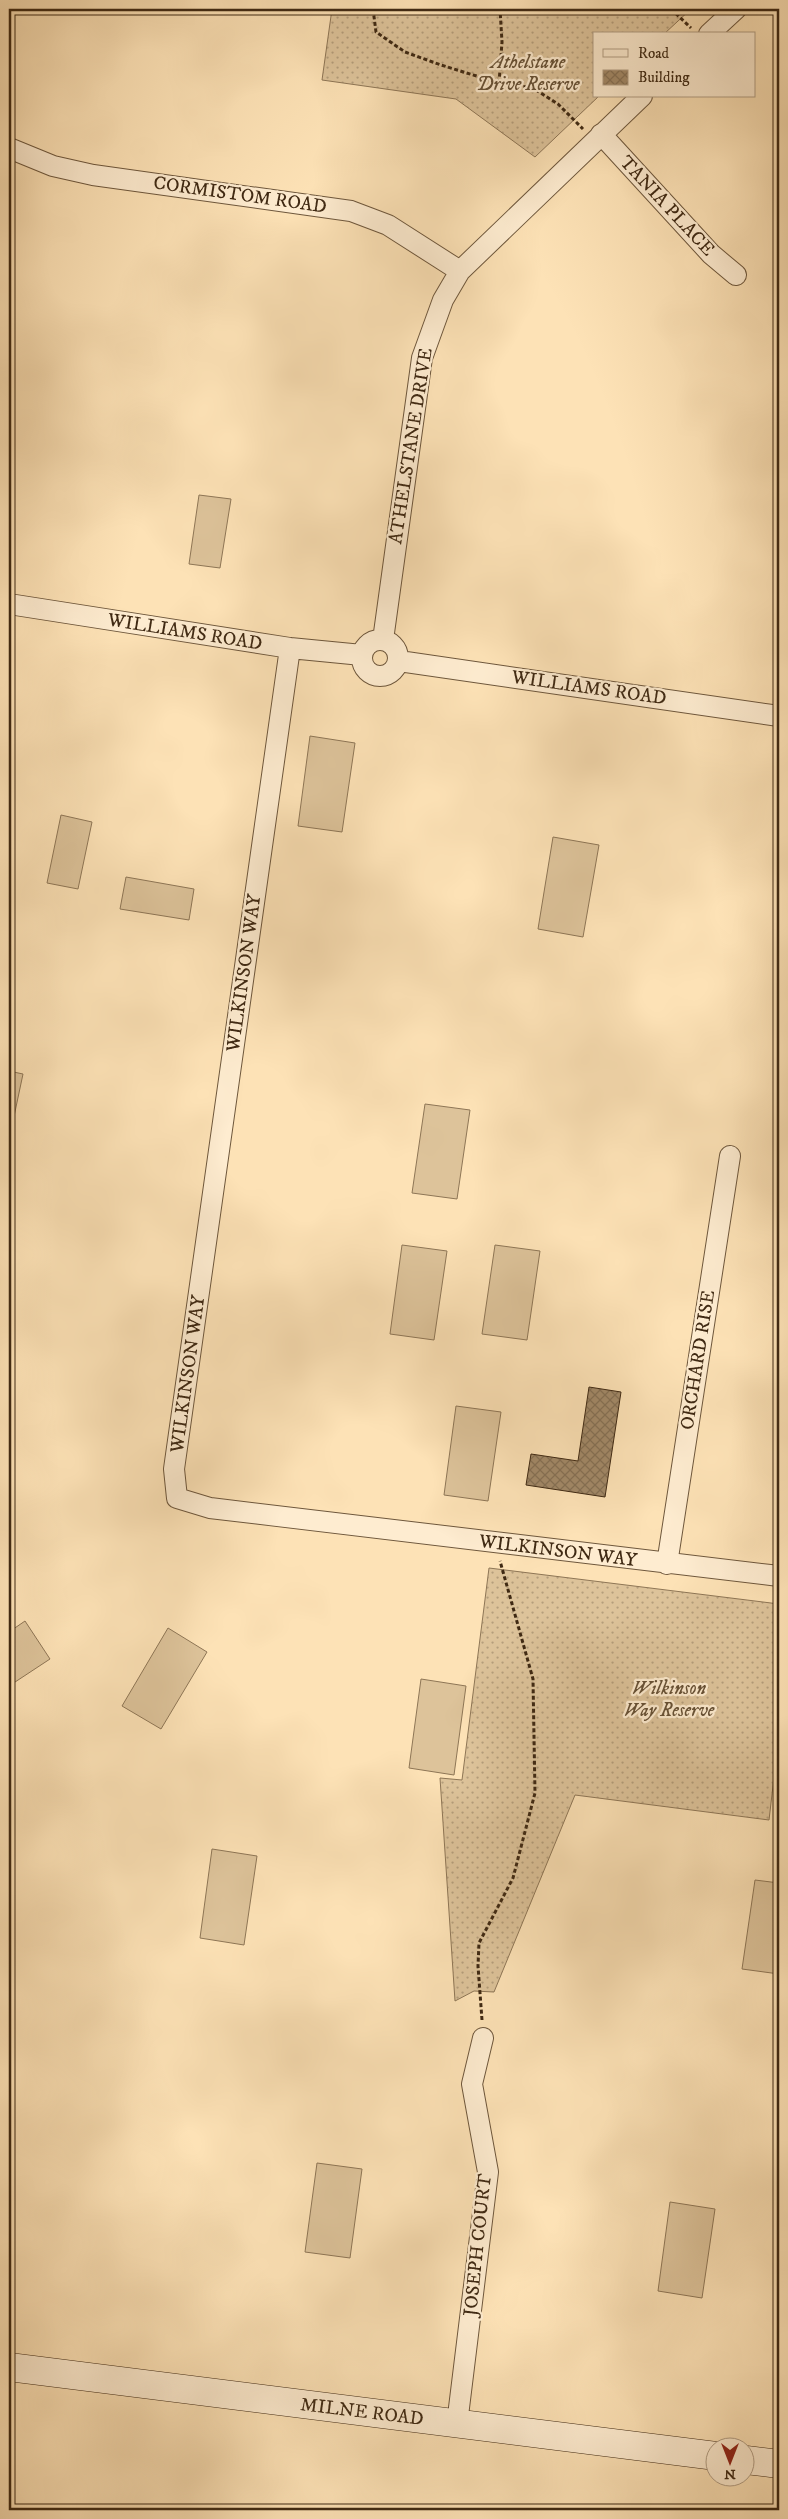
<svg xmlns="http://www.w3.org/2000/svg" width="788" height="2519" font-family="'IM FELL DW Pica',serif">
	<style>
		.grass { fill: url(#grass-dots); stroke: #8e7656 }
		.pitch { fill: #ddc39a; stroke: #8e7656 }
		.building { fill: url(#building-cross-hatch); stroke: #3f2913 }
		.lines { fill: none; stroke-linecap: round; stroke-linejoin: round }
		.street-casing { stroke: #6e573c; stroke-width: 22 }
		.secondary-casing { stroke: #3f2913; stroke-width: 29 }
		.path { stroke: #3f2913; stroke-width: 3; stroke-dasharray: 4 2.5; stroke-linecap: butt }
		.street { stroke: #feecd0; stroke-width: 20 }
		.secondary { stroke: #feecd0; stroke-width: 28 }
		.labels { text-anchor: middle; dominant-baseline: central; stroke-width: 4.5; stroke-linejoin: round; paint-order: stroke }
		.park-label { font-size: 19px; font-style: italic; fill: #665035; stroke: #feecd0 }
		.street-label { font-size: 19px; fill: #3f2913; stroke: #feecd0 }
	</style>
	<defs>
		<pattern id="grass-dots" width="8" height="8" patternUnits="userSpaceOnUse" patternTransform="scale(1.25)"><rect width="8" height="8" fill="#ddc39a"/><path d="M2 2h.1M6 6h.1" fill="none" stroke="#b59e7c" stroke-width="1.8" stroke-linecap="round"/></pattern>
		<pattern id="building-cross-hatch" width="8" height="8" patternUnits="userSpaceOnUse" patternTransform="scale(1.25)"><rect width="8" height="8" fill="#a28968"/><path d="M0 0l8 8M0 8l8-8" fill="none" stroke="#857054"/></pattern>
	</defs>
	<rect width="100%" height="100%" fill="#fde2b6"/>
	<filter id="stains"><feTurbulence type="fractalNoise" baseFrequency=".004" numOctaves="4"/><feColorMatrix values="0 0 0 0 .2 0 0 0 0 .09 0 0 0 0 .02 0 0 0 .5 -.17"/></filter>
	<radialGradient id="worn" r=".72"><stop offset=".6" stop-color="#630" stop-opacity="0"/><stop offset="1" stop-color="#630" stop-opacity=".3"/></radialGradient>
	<path class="grass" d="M 332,9 L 691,9 L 664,34 L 594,34 L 594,96 L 599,96 L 535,157 L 456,99 L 322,80 Z
		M 489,1568 L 779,1604 L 779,1735 L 769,1820 L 575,1795 L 494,1992 L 474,1991 L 455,2001 L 440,1778 L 462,1780 Z"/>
	<path class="pitch" d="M 199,495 L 231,499 L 220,568 L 189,564 Z
		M 310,736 L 355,743 L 342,832 L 298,826 Z
		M 61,815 L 92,822 L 78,889 L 47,883 Z
		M 553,837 L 599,845 L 583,937 L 538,929 Z
		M 126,877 L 194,889 L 189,920 L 120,909 Z
		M 9,1071 L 23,1074 L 9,1140 Z
		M 425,1104 L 470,1110 L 457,1199 L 412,1193 Z
		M 402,1245 L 447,1251 L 434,1340 L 390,1334 Z
		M 495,1245 L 540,1251 L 527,1340 L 482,1334 Z
		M 456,1406 L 501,1412 L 488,1501 L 444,1495 Z
		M 25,1621 L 50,1659 L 9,1686 L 9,1632 Z
		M 168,1628 L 207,1652 L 161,1729 L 122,1706 Z
		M 421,1679 L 466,1686 L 454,1775 L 409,1768 Z
		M 212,1849 L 257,1856 L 244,1945 L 200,1938 Z
		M 755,1880 L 779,1883 L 779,1974 L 742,1969 Z
		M 317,2163 L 362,2169 L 350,2258 L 305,2252 Z
		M 670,2202 L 715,2209 L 702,2298 L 658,2291 Z"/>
	<path class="building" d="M 589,1387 L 621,1392 L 605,1497 L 526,1485 L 531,1454 L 578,1461 Z"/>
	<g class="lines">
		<defs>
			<path id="street" d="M 709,34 L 736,9
				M 601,134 L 711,254 L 736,275
				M 9,148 L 53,166 L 93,175 L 351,211 L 388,225 L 460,271
				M 9,604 L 290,648 L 362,655
				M362 658a18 18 0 1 1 36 0a18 18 0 1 1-36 0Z
				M 383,640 L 422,358 L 443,300 L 460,271 L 642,96
				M 290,648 L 174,1469 L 177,1498 L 210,1508 L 779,1576
				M 399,661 L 779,716
				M 667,1564 L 730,1156
				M 457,2424 L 488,2172 L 472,2084 L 483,2038"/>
			<path id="secondary" d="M 9,2367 L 716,2456
				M 746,2460 L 779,2464"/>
		</defs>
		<use href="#street" class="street-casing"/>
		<use href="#secondary" class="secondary-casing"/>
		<path class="path" d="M 373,9 L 376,32 L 405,52 L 441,65 L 499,83 L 533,88 L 558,104 L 583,129
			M 671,9 L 691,28
			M 499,83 L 502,42 L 500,9
			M 482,2020 L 478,1966 L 479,1943 L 513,1878 L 535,1793 L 533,1679 L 500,1561"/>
		<use href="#street" class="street"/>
		<use href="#secondary" class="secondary"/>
	</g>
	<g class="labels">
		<g class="park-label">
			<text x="528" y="62">Athelstane<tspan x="528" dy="22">Drive Reserve</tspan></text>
			<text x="669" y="1688">Wilkinson<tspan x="669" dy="22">Way Reserve</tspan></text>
		</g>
		<g class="street-label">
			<text transform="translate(240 195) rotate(8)">CORMISTOM ROAD</text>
			<text transform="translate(667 206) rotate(47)">TANIA PLACE</text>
			<text transform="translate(411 446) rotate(-81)">ATHELSTANE DRIVE</text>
			<text transform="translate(185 632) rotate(9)">WILLIAMS ROAD</text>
			<text transform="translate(589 688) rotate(8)">WILLIAMS ROAD</text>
			<text transform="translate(244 973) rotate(-82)">WILKINSON WAY</text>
			<text transform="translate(698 1360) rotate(-81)">ORCHARD RISE</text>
			<text transform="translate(188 1374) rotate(-82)">WILKINSON WAY</text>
			<text transform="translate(558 1551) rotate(7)">WILKINSON WAY</text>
			<text transform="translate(478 2245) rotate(-84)">JOSEPH COURT</text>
			<text transform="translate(362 2412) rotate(7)">MILNE ROAD</text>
		</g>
	</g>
	<rect width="788" height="2519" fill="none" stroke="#fde2b6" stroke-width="30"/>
	<rect x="10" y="10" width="768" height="2499" fill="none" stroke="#3f2913" stroke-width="2.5"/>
	<rect x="15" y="15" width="758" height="2489" fill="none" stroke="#3f2913"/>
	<rect x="593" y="32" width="162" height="65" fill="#feecd0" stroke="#b29e84"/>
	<rect x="603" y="49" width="25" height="8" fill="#feecd0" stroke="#b29e84"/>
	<text x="638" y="58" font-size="15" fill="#3f2913">Road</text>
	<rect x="603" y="70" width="25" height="15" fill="url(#building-cross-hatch)" stroke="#b29e84"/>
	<text x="638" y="82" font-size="15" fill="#3f2913">Building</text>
	<g transform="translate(730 2462) rotate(180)"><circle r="24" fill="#feecd0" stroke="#b29e84"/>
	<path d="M0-4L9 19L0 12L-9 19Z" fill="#8f2418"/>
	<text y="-8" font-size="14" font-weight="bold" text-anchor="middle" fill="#3f2913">N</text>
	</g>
	<rect width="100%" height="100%" filter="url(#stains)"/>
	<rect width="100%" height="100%" fill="url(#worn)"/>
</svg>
